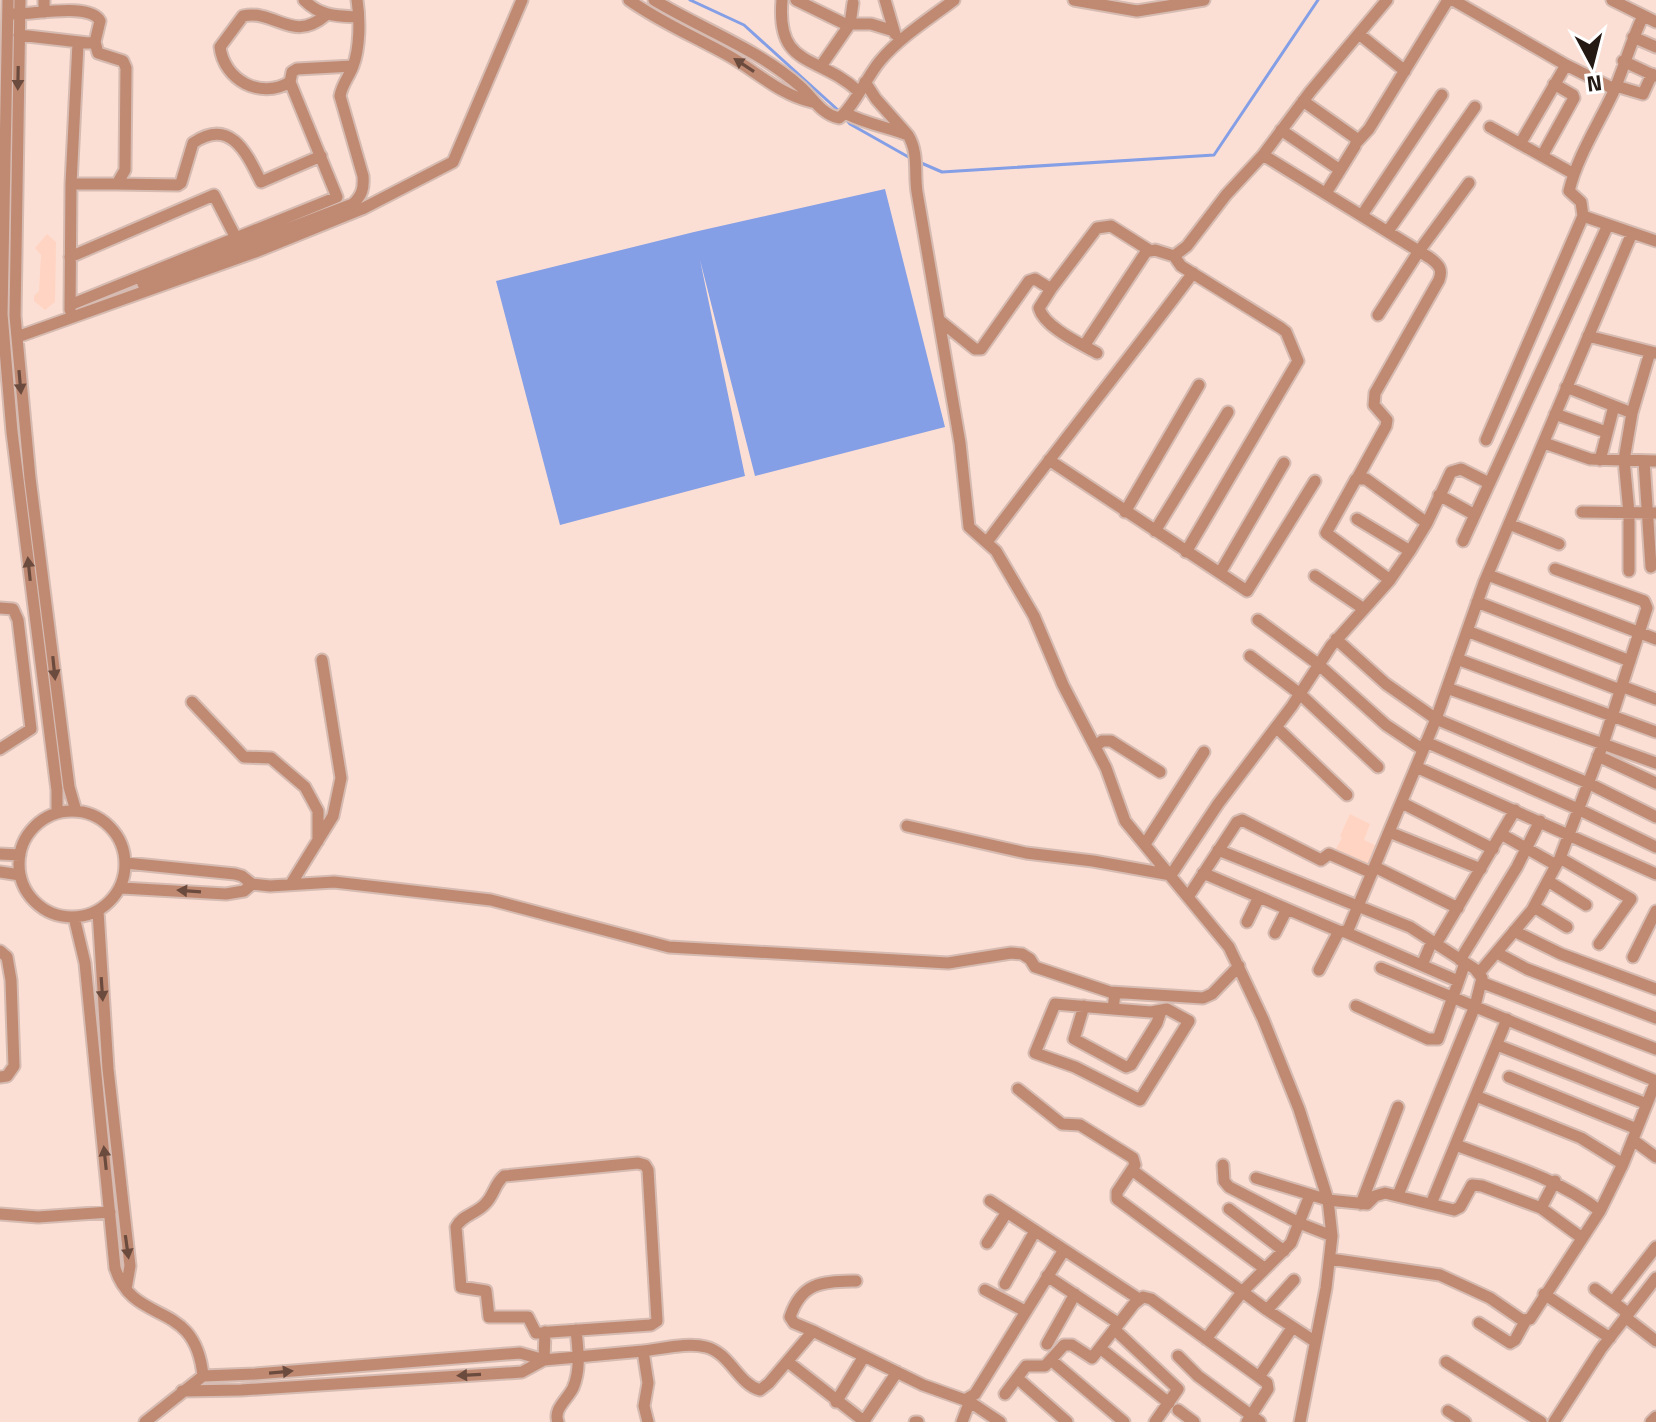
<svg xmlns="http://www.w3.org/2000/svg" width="1656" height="1422" font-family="'Titillium Web',sans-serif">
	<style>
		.built { fill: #ffd4c2 }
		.water { fill: #849fe6 }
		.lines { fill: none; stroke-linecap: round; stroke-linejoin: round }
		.stream { stroke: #849fe6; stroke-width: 3 }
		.minor-casing { stroke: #d5bbb1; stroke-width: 15 }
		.minor { stroke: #c08972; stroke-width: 11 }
		.oneway { fill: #6b4b3e }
	</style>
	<rect width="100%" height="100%" fill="#fcdfd4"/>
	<path class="built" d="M 47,234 L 56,242 L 55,302 L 45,310 L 34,301 L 34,296 L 39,291 L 41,255 L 35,248 Z
		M 1350,814 L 1370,824 L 1364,840 L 1379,847 L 1368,869 L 1333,854 L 1342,838 L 1340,836 Z"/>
	<path class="water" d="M 885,189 L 945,427 L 755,476 L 700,260 L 745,476 L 560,525 L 496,281 L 694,232 Z"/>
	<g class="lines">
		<path class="stream" d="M 690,0 L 744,25 L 839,111
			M 844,117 L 850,124 L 912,159
			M 919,162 L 942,172 L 1214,155 L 1318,0"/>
		<defs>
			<path id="minor" d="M 8,0 L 2,314 L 12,432 L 57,790 L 57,813
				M 20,0 L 15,316 L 30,478 L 69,787 L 76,811
				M 44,0 L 44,12
				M 304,0 C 320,16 335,16 357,17
				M 629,0 C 663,24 696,37 731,57 C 758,73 781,95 812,102
				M 654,0 C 702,29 758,49 801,87 C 814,99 821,114 839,118 C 852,110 868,75 880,61 C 900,37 929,19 954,0
				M 782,0 C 776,69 818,54 858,91
				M 796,0 L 843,23
				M 885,0 L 895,34
				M 1074,0 L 1137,11 L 1204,0
				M 1453,0 L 1566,65 L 1614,89
				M 1612,0 L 1656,22
				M 853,3 L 850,24 L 871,24 L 894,31
				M 12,14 C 33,15 90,2 100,21 L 95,42 L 88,43 L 19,35
				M 326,15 C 292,44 276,9 243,16 L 220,47 C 224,80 260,100 290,82 L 292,72 L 297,69 L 353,66
				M 1643,16 C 1631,41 1624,68 1613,93 C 1598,125 1577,157 1569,191 L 1581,202 L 1583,216 L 1656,241
				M 1359,34 L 1405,71
				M 1633,37 L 1656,47
				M 1623,61 L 1655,76
				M 821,66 L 850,24
				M 865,82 L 876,99 L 907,134
				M 1616,86 L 1643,94 L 1652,74
				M 1303,101 L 1357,139 L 1355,146 L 1326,193
				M 847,114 C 867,124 887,127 908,135 C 919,153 914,172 917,192 L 960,443 L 969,527 L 996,551 L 1034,616 L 1063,685 L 1106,768 L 1125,821 L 1229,947 L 1263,1019 L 1299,1109 L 1328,1200 L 1332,1236 L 1326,1288 L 1300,1422
				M 1490,127 L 1574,174
				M 1281,130 L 1340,170
				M 1357,142 L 1369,129 L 1448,0
				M 1520,144 L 1566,65
				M 1263,155 L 1430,258 C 1439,265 1443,269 1439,280 L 1375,393 L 1374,405 L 1387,420 L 1386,426 L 1358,477
				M 1542,156 L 1574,98 L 1573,95 L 1554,84
				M 71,184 L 117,184 L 125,170 L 126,68 L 123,61 L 98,53 L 95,42
				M 117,184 L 178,185 L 181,183 L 193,143 C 231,117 247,154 261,182 L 321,156
				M 1362,215 L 1442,95
				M 1388,231 L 1475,107
				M 1174,256 L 1181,266 L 1281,328 L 1286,332 L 1298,361 L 1186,552
				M 70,257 L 214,195 L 236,238
				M 143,284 L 353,204 C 362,195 364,189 363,176 L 340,96 C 342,84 349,77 353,66 C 360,48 360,19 357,0
				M 70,305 L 337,197 L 290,82
				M 70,310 L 71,184 L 78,43
				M 1378,315 L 1419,251 L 1469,183
				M 939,320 L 975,349 L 981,349 L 1029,281 L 1035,279 L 1051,289
				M 1588,336 L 1655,353
				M 17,337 L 258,251 L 362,209 L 453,162 L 522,0
				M 1084,346 L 1146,252 L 1155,250 L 1174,256 L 1187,246 L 1226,195 L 1263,155 L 1310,92 L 1387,0
				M 1097,353 C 1081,344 1044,327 1039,308 L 1051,289 L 1097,228 L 1111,226 L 1149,250
				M 1566,387 L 1632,413
				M 1555,414 L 1606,432
				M 1486,440 L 1583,216
				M 1544,443 L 1590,459 L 1656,461
				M 1049,460 L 1247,591 L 1315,481
				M 1600,460 L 1614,406
				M 1644,461 L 1651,567
				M 1439,495 L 1475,515
				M 1125,512 L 1199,385
				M 1582,512 L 1656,513
				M 1357,519 L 1410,551
				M 1509,524 L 1559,544
				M 1155,531 L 1228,412
				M 1463,541 L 1608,225
				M 987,542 C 1055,451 1125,364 1193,273
				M 1629,571 L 1629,513 L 1624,460 L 1632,413 L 1650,352
				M 1220,573 L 1284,463
				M 1488,575 L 1656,639
				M 1315,576 L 1364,609
				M 1390,580 L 1326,533 L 1356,479 L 1366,479 L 1427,523
				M 1477,602 L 1630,661
				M 0,608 L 13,609 L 18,620 L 31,729 L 0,749
				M 1258,620 L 1318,664 L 1386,725 L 1422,749
				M 1467,631 L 1620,690
				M 1336,639 L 1386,684 L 1436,719 L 1588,783 L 1656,817
				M 1250,656 L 1300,694 L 1378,767
				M 1457,659 L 1656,732
				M 1621,686 L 1656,699
				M 1447,688 L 1656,763
				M 192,702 L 244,757 L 271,758 L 305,787 L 318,811 L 318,841
				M 1276,727 L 1347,795
				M 1426,742 L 1578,809 L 1656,847
				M 1095,747 L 1102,741 L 1111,741 L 1160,772
				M 1598,756 L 1656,783
				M 1416,767 L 1656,874
				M 1402,803 L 1493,849
				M19 864a53 53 0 1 1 106 0a53 53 0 1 1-106 0Z
				M 907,826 L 1026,853 L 1093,861 L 1171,875 L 1218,804 L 1292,706 L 1331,646 L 1390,580 L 1410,551 L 1427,523 L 1451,472 L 1461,469 L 1489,483
				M 1389,832 L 1481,869
				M 1501,834 L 1556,865
				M 1145,844 L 1204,752
				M 1218,850 L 1410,927 L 1475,969 L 1482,978 L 1475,1006 L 1398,1195
				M 0,854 L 20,855
				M 1560,858 L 1631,899 L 1599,944
				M 126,863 L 235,874 L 242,876 L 252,884 L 270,886 L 334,882 L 491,900 L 669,947 L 948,963 L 1011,953 L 1022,954 L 1030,959 L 1035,967 L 1110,992 L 1203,998 L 1212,994 L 1239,966
				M 1375,867 L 1458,908
				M 0,872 L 20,875
				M 1203,873 L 1341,932 L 1348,930 L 1436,719 L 1484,583 L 1632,233
				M 1548,881 L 1586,905
				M 291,884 L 333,816 L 341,778 L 322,660
				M 122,888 L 226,894 L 244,891 L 252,884
				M 1188,897 L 1237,822 L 1242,820 L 1321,860 L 1329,854 L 1372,873
				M 1534,907 L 1567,927
				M 98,911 L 108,1069 L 130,1266 L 126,1289
				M 74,917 L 85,963 L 115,1268 C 134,1328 195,1297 203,1376
				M 1247,922 L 1259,897
				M 1514,931 L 1561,954 L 1656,989
				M 1345,932 L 1458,981
				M 1275,933 L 1287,909
				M 1436,944 L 1515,810
				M 0,951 L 7,957 L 11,980 L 14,1066 L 7,1076 L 0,1077
				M 1497,953 L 1527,969 L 1656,1018
				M 1633,957 L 1656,911
				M 1460,960 L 1517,867 L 1540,821
				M 1422,965 L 1432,941
				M 1381,968 L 1656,1081
				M 1319,970 L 1339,931
				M 1479,973 L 1532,910 L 1560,858 L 1603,744 L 1647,608 L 1644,601 L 1555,569
				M 1483,983 L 1656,1049
				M 1084,1006 L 1074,1039 L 1126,1067 L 1131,1065 L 1157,1023 L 1161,1011
				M 1356,1006 L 1428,1039 L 1438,1039 L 1465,963
				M 1113,1009 L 1055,1004 L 1035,1053 L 1075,1067 L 1140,1100 L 1189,1021 L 1167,1009 L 1151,1012 L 1113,1009 L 1115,993
				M 1497,1045 L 1647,1104
				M 1509,1077 L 1637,1129
				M 1018,1089 L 1062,1124 L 1080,1125 L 1133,1158 L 1135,1165 L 1117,1192 L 1117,1199 L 1267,1310 L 1314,1341
				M 1476,1096 L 1581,1138 L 1623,1164
				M 1633,1140 L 1656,1157
				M 1456,1145 C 1506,1164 1557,1178 1600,1211
				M 638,1163 L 645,1165 L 648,1170 L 657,1321 L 651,1325 L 536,1333 L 528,1317 L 489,1317 L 486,1291 L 461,1287 L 456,1227 C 463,1214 477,1214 486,1203 C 494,1195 495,1183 504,1176 Z
				M 1223,1165 L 1224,1181 L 1229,1187 L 1299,1223 L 1332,1236
				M 1132,1170 L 1264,1268
				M 1256,1178 L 1328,1200 L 1367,1204 L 1375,1196 L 1385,1193 L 1454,1210 L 1460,1207 L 1472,1185 L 1482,1186 L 1541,1208 L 1582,1238
				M 990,1201 L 1139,1299
				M 1361,1204 L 1398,1107
				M 1431,1204 L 1507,1019
				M 1541,1208 L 1555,1181
				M 1229,1209 L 1284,1251
				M 0,1214 L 38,1217 L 110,1212
				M 987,1243 L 1007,1212
				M 1330,1259 L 1440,1275 L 1490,1298 L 1522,1320 L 1530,1319 L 1600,1211 L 1623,1164 L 1656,1081
				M 1047,1276 L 1118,1323
				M 1005,1284 L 1035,1231
				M 1595,1289 L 1628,1313
				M 985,1290 L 1025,1311
				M 1544,1294 L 1610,1338
				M 1613,1302 L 1656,1247
				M 1267,1310 L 1294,1280
				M 1625,1317 L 1656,1341
				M 1479,1323 L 1510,1343 L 1515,1340 L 1526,1320
				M 1114,1329 L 1178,1389 L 1155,1422
				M 813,1331 L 794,1323 L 790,1317 C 802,1281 823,1282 856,1281
				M 1206,1339 L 1243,1291 L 1291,1243 L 1310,1195
				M 1047,1344 L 1075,1294
				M 1100,1348 L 1169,1403
				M 643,1351 C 662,1349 688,1342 706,1347 C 730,1353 738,1384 760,1390 L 769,1383 L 813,1331 L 923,1385 L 965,1400 L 975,1394 L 1064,1250
				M 1178,1356 L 1198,1376 L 1260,1422
				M 544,1360 L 545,1332
				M 1051,1360 L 1124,1422
				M 788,1362 L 865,1422
				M 1446,1362 L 1541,1422
				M 1017,1378 L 1067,1422
				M 182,1391 L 241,1390 L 522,1372 L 544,1360
				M 1005,1394 L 1026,1366 L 1045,1366 L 1064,1345 L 1072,1345 L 1092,1358 L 1134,1304 L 1143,1297 L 1151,1299 L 1259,1377
				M 836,1402 L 863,1358
				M 970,1402 L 1000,1422
				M 1178,1410 L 1194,1422
				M 1448,1411 L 1465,1422
				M 864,1421 L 897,1372
				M 145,1422 L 203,1376 L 255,1374 L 520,1353 L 544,1360 L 643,1351 L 648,1383 L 644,1406 L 648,1422
				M 558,1422 C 553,1409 567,1400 573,1388 C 581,1369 578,1350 576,1330
				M 915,1422 L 918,1422
				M 962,1422 L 971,1398
				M 1247,1422 L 1268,1389 L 1267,1383 L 1259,1377 L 1292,1328
				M 1554,1422 L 1601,1349 L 1656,1278
				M 1651,1422 L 1656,1417"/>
		</defs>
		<use href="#minor" class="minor-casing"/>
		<use href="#minor" class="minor"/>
	</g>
	<defs><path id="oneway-solid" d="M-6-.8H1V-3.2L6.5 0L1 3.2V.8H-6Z" transform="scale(2)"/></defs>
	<g class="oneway">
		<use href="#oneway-solid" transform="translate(744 65) rotate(-147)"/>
		<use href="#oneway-solid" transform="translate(18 78) rotate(91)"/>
		<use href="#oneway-solid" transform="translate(20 382) rotate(85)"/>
		<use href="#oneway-solid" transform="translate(29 569) rotate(-96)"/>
		<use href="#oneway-solid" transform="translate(54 668) rotate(84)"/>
		<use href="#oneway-solid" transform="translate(189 891) rotate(-176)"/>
		<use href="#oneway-solid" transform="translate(102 989) rotate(86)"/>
		<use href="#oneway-solid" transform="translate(105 1158) rotate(-96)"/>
		<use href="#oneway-solid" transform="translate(127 1247) rotate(82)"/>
		<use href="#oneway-solid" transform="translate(281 1372) rotate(-5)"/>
		<use href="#oneway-solid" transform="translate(469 1375) rotate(177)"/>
	</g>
	<g transform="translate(1592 64) rotate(173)" stroke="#ffffff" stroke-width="6" paint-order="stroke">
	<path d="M0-6L14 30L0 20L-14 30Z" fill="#251914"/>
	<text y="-12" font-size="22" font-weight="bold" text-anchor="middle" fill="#251914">N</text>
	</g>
</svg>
